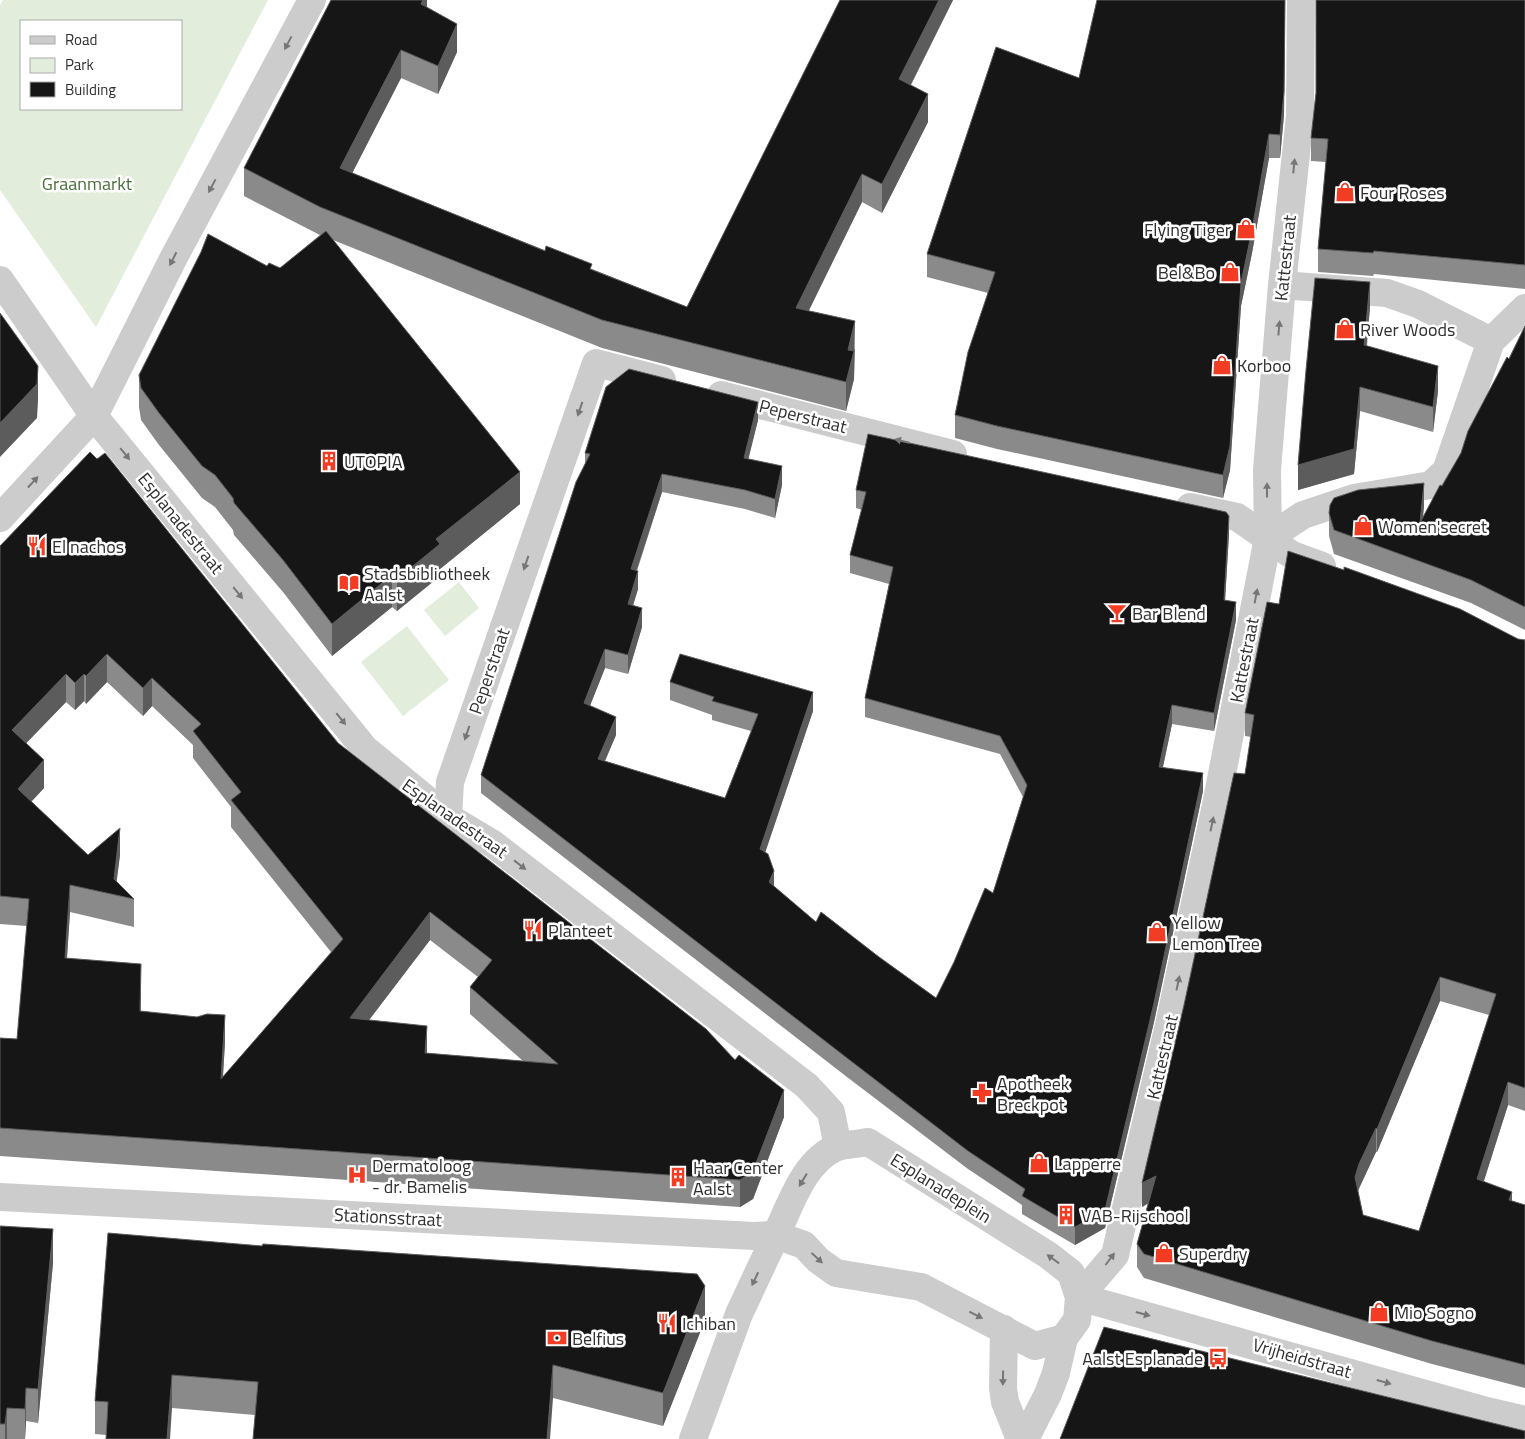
<svg xmlns="http://www.w3.org/2000/svg" width="1525" height="1439" font-family="'Titillium Web',sans-serif">
	<style>
		.green { fill: #e2eddb; fill-rule: evenodd }
		.lines { fill: none; stroke-linecap: round; stroke-linejoin: round }
		.pedestrian { stroke: #ccc; stroke-width: 28 }
		.minor { stroke: #ccc; stroke-width: 28 }
		.tertiary { stroke: #ccc; stroke-width: 28 }
		.wall { fill: #8a8a8a; fill-rule: evenodd }
		.shaded-wall { fill: #5c5c5c }
		.building { fill: #161616; stroke: #5c5c5c; fill-rule: evenodd }
		.oneway { fill: #767676 }
		.labels { text-anchor: middle; dominant-baseline: central; stroke-width: 5; stroke-linejoin: round; paint-order: stroke }
		.park-label { font-size: 18px; fill: #476e39; stroke: #fff }
		.poi-label { font-size: 18px; fill: #2f2f2f; stroke: #fff; text-anchor: start }
		.street-label { font-size: 18px; fill: #2f2f2f; stroke: #fff }
	</style>
	<rect width="100%" height="100%" fill="#fff"/>
	<path class="green" d="M 3,0 L 268,0 L 96,327 L 0,190 L 0,5 ZM 181,21 L 181,109 L 21,109 L 21,21 Z
		M 459,582 L 479,608 L 445,636 L 424,610 Z
		M 407,626 L 449,680 L 403,716 L 361,662 Z"/>
	<g class="lines">
		<path class="pedestrian" d="M 1282,285 L 1387,293 L 1418,304 L 1491,341
			M 1268,538 L 1303,515 L 1354,498 L 1431,485 L 1446,471 L 1491,341 L 1525,308
			M 1079,1297 L 1115,1255 L 1169,1025 L 1216,805 L 1268,538 L 1267,470 L 1282,285 L 1300,116 L 1301,0"/>
		<path class="minor" d="M 721,395 L 953,454
			M 1190,507 L 1237,517 L 1292,555 L 1322,566
			M 0,518 L 94,416 L 174,257 L 312,0
			M 448,817 L 450,782 L 596,363 L 662,380
			M 0,1197 L 754,1236 L 776,1235 L 739,1314 L 693,1439"/>
		<path class="tertiary" d="M 0,280 L 94,416 L 365,749 L 448,817 L 493,844 L 807,1086 L 831,1112 L 838,1147
			M 1079,1297 L 1483,1410 L 1525,1420
			M 1004,1329 L 1003,1388 L 1005,1402 L 1020,1439
			M 1025,1439 L 1048,1394 L 1056,1373 L 1064,1338 L 1077,1320 L 1079,1297 L 1071,1273 L 1048,1255 L 868,1142 C 859,1144 846,1144 837,1147 C 803,1162 791,1204 776,1235 L 804,1245 L 818,1260 L 836,1273 L 921,1287 L 1035,1346 L 1064,1338"/>
	</g>
	<path class="wall" d="M 427,0 L 427,8 L 457,52 L 438,94 L 401,78 L 352,173 L 687,307 L 840,0 L 953,0 L 911,85 L 928,122 L 882,213 L 862,202 L 808,311 L 855,349 L 854,379 L 846,411 L 602,348 L 333,240 L 520,504 L 440,569 L 440,576 L 397,611 L 392,607 L 332,656 L 283,592 L 234,535 L 233,530 L 215,507 L 202,498 L 159,445 L 141,420 L 139,407 L 139,375 L 267,266 L 280,268 L 320,235 L 244,196 L 244,168 Z
		M 1285,0 L 1284,115 L 1280,158 L 1269,158 L 1252,253 L 1241,306 L 1230,470 L 1223,498 L 997,449 L 955,438 L 955,415 L 988,293 L 927,277 L 927,254 L 1079,78 Z
		M 1525,0 L 1525,289 L 1374,274 L 1373,276 L 1318,272 L 1318,249 L 1326,162 L 1311,161 L 1311,138 L 1316,93 Z
		M 1370,307 L 1367,346 L 1438,391 L 1433,432 L 1360,411 L 1354,474 L 1298,490 Z
		M 1525,326 L 1525,630 L 1471,603 L 1334,554 L 1329,536 L 1329,513 L 1424,506 L 1423,516 L 1461,453 Z
		M 758,420 L 748,459 L 782,485 L 775,518 L 745,509 L 662,492 L 637,571 L 638,589 L 633,605 L 642,627 L 628,674 L 605,668 L 590,705 L 616,735 L 605,761 L 725,798 L 751,731 L 712,720 L 712,715 L 670,700 L 670,682 L 813,711 L 765,852 L 774,886 L 816,922 L 879,957 L 936,998 L 993,893 L 1023,797 L 1000,754 L 865,717 L 865,698 L 889,584 L 850,573 L 850,555 L 862,510 L 856,508 L 856,490 L 1229,534 L 1225,600 L 1236,620 L 1214,731 L 1172,724 L 1163,767 L 1203,791 L 1154,1022 L 1105,1228 L 1075,1245 L 1022,1214 L 1022,1205 L 968,1169 L 847,1077 L 481,793 L 481,775 L 585,464 L 585,453 Z
		M 0,546 L 338,743 L 784,1117 L 753,1199 L 740,1207 L 0,1156 L 0,1038 L 17,1039 L 27,926 L 0,924 ZM 107,682 L 143,716 L 152,706 L 193,745 L 193,758 L 231,807 L 231,827 L 331,952 L 223,1077 L 225,1042 L 141,1011 L 141,991 L 67,958 L 70,912 L 134,927 L 134,899 L 116,882 L 120,855 L 88,855 L 31,802 L 44,788 L 26,743 L 66,702 L 75,710 L 84,701 L 86,704 ZM 430,940 L 478,977 L 470,987 L 470,1014 L 523,1061 L 427,1053 L 369,1020 Z
		M 1344,567 L 1518,639 L 1525,640 L 1525,1111 L 1508,1105 L 1484,1181 L 1512,1201 L 1525,1205 L 1525,1388 L 1432,1364 L 1144,1278 L 1137,1267 L 1137,1244 L 1148,1203 L 1142,1207 L 1245,774 L 1251,737 L 1245,736 L 1245,713 L 1279,604 L 1344,570 ZM 1440,1001 L 1489,1015 L 1419,1231 L 1363,1215 L 1358,1191 L 1376,1152 L 1377,1152 Z
		M 0,1226 L 53,1263 L 38,1423 L 26,1421 L 25,1439 L 0,1439 Z
		M 108,1233 L 705,1320 L 663,1426 L 553,1398 L 255,1415 L 172,1408 L 106,1435 L 95,1434 L 95,1401 Z"/>
	<path class="shaded-wall" d="M 423,0 L 427,0 L 427,21 L 421,4 Z
		M 939,0 L 953,0 L 899,108 L 899,79 Z
		M 1285,0 L 1284,115 L 1280,158 L 1280,135 Z
		M 457,24 L 457,52 L 438,94 L 438,66 Z
		M 401,50 L 401,78 L 340,197 L 340,168 Z
		M 928,94 L 928,122 L 882,213 L 882,184 Z
		M 1269,134 L 1269,158 L 1252,253 L 1241,306 L 1230,470 L 1223,498 L 1223,475 L 1241,283 Z
		M 862,174 L 862,202 L 796,337 L 796,308 Z
		M 1370,282 L 1370,307 L 1364,370 L 1364,345 Z
		M 855,321 L 854,379 L 846,411 L 846,382 L 848,350 Z
		M 38,366 L 38,401 L 37,418 L 0,457 L 0,423 Z
		M 1438,366 L 1438,391 L 1433,432 L 1433,407 Z
		M 1360,387 L 1360,411 L 1354,474 L 1298,490 L 1298,465 Z
		M 758,402 L 758,420 L 744,477 L 744,458 Z
		M 782,466 L 782,485 L 775,518 L 775,499 Z
		M 520,472 L 520,504 L 440,569 L 440,576 L 397,611 L 397,579 L 436,539 Z
		M 662,474 L 662,492 L 631,587 L 631,569 Z
		M 1424,483 L 1424,506 L 1420,546 L 1420,523 Z
		M 1229,516 L 1229,534 L 1224,618 L 1224,600 Z
		M 638,571 L 638,589 L 628,622 L 628,604 Z
		M 392,575 L 392,607 L 332,656 L 332,624 Z
		M 1236,602 L 1236,620 L 1214,731 L 1214,713 Z
		M 642,608 L 642,627 L 628,674 L 628,655 Z
		M 605,649 L 605,668 L 584,721 L 584,703 Z
		M 107,654 L 107,682 L 86,704 L 86,676 Z
		M 66,674 L 66,702 L 12,758 L 12,730 Z
		M 84,674 L 84,701 L 75,710 L 75,683 Z
		M 152,678 L 152,706 L 143,716 L 143,688 Z
		M 813,692 L 813,711 L 760,868 L 760,849 Z
		M 1172,705 L 1172,724 L 1159,785 L 1159,767 Z
		M 616,717 L 616,735 L 598,777 L 598,759 Z
		M 44,760 L 44,788 L 18,816 L 18,789 Z
		M 1203,773 L 1203,791 L 1154,1022 L 1105,1228 L 1075,1245 L 1075,1227 Z
		M 120,828 L 120,855 L 115,895 L 114,879 Z
		M 774,871 L 774,890 L 769,882 Z
		M 70,885 L 70,912 L 65,986 L 65,958 Z
		M 430,912 L 430,940 L 350,1045 L 350,1018 Z
		M 1440,977 L 1440,1001 L 1377,1152 L 1377,1129 Z
		M 225,1015 L 225,1042 L 221,1106 L 221,1079 Z
		M 427,1026 L 427,1054 L 425,1053 Z
		M 1508,1082 L 1508,1105 L 1477,1202 L 1477,1179 Z
		M 784,1090 L 784,1117 L 753,1199 L 740,1207 L 740,1180 Z
		M 1376,1128 L 1376,1152 L 1359,1188 L 1355,1200 L 1355,1177 L 1359,1164 Z
		M 1156,1176 L 1156,1199 L 1142,1207 L 1142,1183 Z
		M 1512,1192 L 1512,1215 L 1509,1200 Z
		M 53,1229 L 53,1263 L 38,1423 L 38,1389 Z
		M 705,1286 L 705,1320 L 663,1426 L 663,1393 Z
		M 553,1365 L 553,1398 L 550,1439 L 547,1439 Z
		M 172,1375 L 172,1408 L 170,1439 L 167,1439 Z
		M 26,1388 L 26,1421 L 25,1439 L 25,1409 Z
		M 7,1408 L 7,1439 L 5,1439 L 5,1424 Z"/>
	<path class="building" d="M 331,0 L 423,0 L 421,4 L 457,24 L 438,66 L 401,50 L 340,168 L 545,251 L 546,246 L 592,264 L 590,269 L 687,307 L 840,0 L 939,0 L 899,79 L 928,94 L 882,184 L 862,174 L 796,308 L 855,321 L 848,350 L 854,351 L 846,382 L 602,320 L 320,207 L 244,168 Z
		M 1097,0 L 1285,0 L 1284,92 L 1280,135 L 1269,134 L 1252,230 L 1241,283 L 1230,446 L 1223,475 L 997,426 L 955,415 L 968,352 L 995,272 L 927,254 L 996,47 L 1079,78 Z
		M 1316,0 L 1525,0 L 1525,265 L 1374,251 L 1373,253 L 1318,249 L 1328,139 L 1311,138 L 1316,93 Z
		M 326,231 L 520,472 L 436,539 L 440,544 L 397,579 L 392,575 L 332,624 L 283,560 L 234,503 L 233,498 L 215,475 L 202,466 L 159,413 L 141,388 L 139,375 L 201,252 L 208,234 L 267,266 L 269,263 L 280,268 Z
		M 1315,278 L 1370,282 L 1364,345 L 1438,366 L 1433,407 L 1360,387 L 1354,449 L 1298,465 L 1306,370 Z
		M 0,313 L 38,366 L 37,384 L 0,423 Z
		M 1525,326 L 1525,607 L 1471,580 L 1334,530 L 1329,513 L 1330,505 L 1334,498 L 1358,490 L 1424,483 L 1420,523 L 1440,485 L 1442,486 L 1461,453 L 1468,431 L 1507,357 L 1509,359 Z
		M 629,369 L 758,402 L 744,458 L 782,466 L 775,499 L 745,490 L 662,474 L 631,569 L 638,571 L 628,604 L 642,608 L 628,655 L 605,649 L 584,703 L 616,717 L 598,759 L 725,798 L 758,714 L 712,701 L 714,697 L 670,682 L 680,654 L 813,692 L 760,849 L 768,854 L 774,871 L 769,882 L 816,922 L 821,912 L 879,957 L 936,998 L 954,962 L 985,888 L 993,893 L 1027,785 L 1000,736 L 865,698 L 893,567 L 850,555 L 866,492 L 856,490 L 868,434 L 1226,512 L 1229,516 L 1224,600 L 1236,602 L 1214,713 L 1172,705 L 1159,767 L 1203,773 L 1154,1003 L 1105,1210 L 1075,1227 L 1022,1196 L 1025,1189 L 968,1151 L 847,1058 L 481,775 L 576,482 L 590,454 L 585,453 L 606,387 Z
		M 90,452 L 97,459 L 105,453 L 338,743 L 706,1029 L 735,1060 L 739,1055 L 784,1090 L 753,1171 L 740,1180 L 0,1128 L 0,1038 L 17,1039 L 29,899 L 0,896 L 0,546 ZM 107,654 L 143,688 L 152,678 L 201,724 L 193,731 L 241,792 L 231,800 L 343,939 L 221,1079 L 225,1015 L 207,1014 L 197,1017 L 140,1011 L 141,964 L 65,958 L 70,885 L 134,899 L 114,879 L 120,828 L 88,855 L 18,789 L 44,760 L 12,730 L 66,674 L 75,683 L 84,674 L 86,676 ZM 430,912 L 492,960 L 470,987 L 558,1064 L 425,1053 L 427,1026 L 350,1018 Z
		M 1288,551 L 1344,570 L 1344,567 L 1460,609 L 1518,639 L 1525,640 L 1525,1088 L 1508,1082 L 1477,1179 L 1512,1192 L 1509,1200 L 1525,1205 L 1525,1365 L 1432,1341 L 1144,1254 L 1137,1244 L 1156,1176 L 1142,1183 L 1184,1005 L 1234,773 L 1245,774 L 1254,715 L 1245,713 L 1267,602 L 1279,604 ZM 1440,977 L 1496,994 L 1419,1231 L 1363,1215 L 1355,1177 L 1359,1164 L 1376,1128 L 1377,1129 Z
		M 0,1226 L 53,1229 L 38,1389 L 26,1388 L 25,1409 L 7,1408 L 5,1424 L 0,1424 Z
		M 108,1233 L 262,1246 L 263,1244 L 697,1274 L 705,1286 L 663,1393 L 553,1365 L 547,1439 L 253,1439 L 258,1382 L 172,1375 L 167,1439 L 106,1439 L 108,1402 L 95,1401 Z
		M 1104,1327 L 1525,1431 L 1525,1439 L 1060,1439 Z"/>
	<defs><path id="oneway-solid" d="M-6-.8H1V-3.2L6.5 0L1 3.2V.8H-6Z" transform="scale(1.25)"/></defs>
	<g class="oneway">
		<use href="#oneway-solid" transform="translate(288 43) rotate(118)"/>
		<use href="#oneway-solid" transform="translate(1294 166) rotate(-84)"/>
		<use href="#oneway-solid" transform="translate(212 186) rotate(118)"/>
		<use href="#oneway-solid" transform="translate(173 259) rotate(117)"/>
		<use href="#oneway-solid" transform="translate(1279 328) rotate(-85)"/>
		<use href="#oneway-solid" transform="translate(580 409) rotate(109)"/>
		<use href="#oneway-solid" transform="translate(902 441) rotate(-166)"/>
		<use href="#oneway-solid" transform="translate(125 454) rotate(51)"/>
		<use href="#oneway-solid" transform="translate(33 482) rotate(-47)"/>
		<use href="#oneway-solid" transform="translate(1267 490) rotate(-90)"/>
		<use href="#oneway-solid" transform="translate(526 563) rotate(109)"/>
		<use href="#oneway-solid" transform="translate(238 593) rotate(51)"/>
		<use href="#oneway-solid" transform="translate(1256 596) rotate(-79)"/>
		<use href="#oneway-solid" transform="translate(341 719) rotate(51)"/>
		<use href="#oneway-solid" transform="translate(467 733) rotate(109)"/>
		<use href="#oneway-solid" transform="translate(1212 824) rotate(-78)"/>
		<use href="#oneway-solid" transform="translate(520 865) rotate(38)"/>
		<use href="#oneway-solid" transform="translate(1178 983) rotate(-78)"/>
		<use href="#oneway-solid" transform="translate(803 1180) rotate(121)"/>
		<use href="#oneway-solid" transform="translate(817 1258) rotate(43)"/>
		<use href="#oneway-solid" transform="translate(1053 1259) rotate(-144)"/>
		<use href="#oneway-solid" transform="translate(1110 1259) rotate(-53)"/>
		<use href="#oneway-solid" transform="translate(755 1279) rotate(115)"/>
		<use href="#oneway-solid" transform="translate(1143 1314) rotate(15)"/>
		<use href="#oneway-solid" transform="translate(976 1315) rotate(27)"/>
		<use href="#oneway-solid" transform="translate(1003 1378) rotate(91)"/>
		<use href="#oneway-solid" transform="translate(1384 1382) rotate(16)"/>
	</g>
	<defs>
		<symbol id="shop-bare" viewBox="-9 -9 18 18"><path d="M-5-2.5h2.3a2.7 3.5 0 0 1 5.4 0H5L5.5 6h-11ZM-1.5-2.5h3a1.5 2.3 0 0 0-3 0Z" fill="#f23d24" stroke="#fff" stroke-width="2.5" paint-order="stroke"/></symbol>
		<symbol id="building-bare" viewBox="-9 -9 18 18"><path d="M-4-6H4V6H1V3H-1V6H-4ZM-2.5-4.3h1.7v1.8h-1.7ZM.8-4.3h1.7v1.8H.8ZM-2.5-1h1.7V.8h-1.7ZM.8-1h1.7V.8H.8Z" fill="#f23d24" stroke="#fff" stroke-width="2.5" paint-order="stroke"/></symbol>
		<symbol id="restaurant-bare" viewBox="-9 -9 18 18"><path d="M-5-6h1v4h1v-4h1v4h1v-4h1v5L-1.5 .5V6h-2V.5L-5-1ZM5-6V6H3V1.5H1.5Q1.5-4 5-6Z" fill="#f23d24" stroke="#fff" stroke-width="2.5" paint-order="stroke"/></symbol>
		<symbol id="library-bare" viewBox="-9 -9 18 18"><path d="M-6-4Q-3-5.5-.7-3.5V5Q-3 3-6 4ZM6-4Q3-5.5 .7-3.5V5Q3 3 6 4Z" fill="#f23d24" stroke="#fff" stroke-width="2.5" paint-order="stroke"/></symbol>
		<symbol id="bar-bare" viewBox="-9 -9 18 18"><path d="M-6-5H6L.8 .8V4.5H3.5V6h-7V4.5H-.8V.8Z" fill="#f23d24" stroke="#fff" stroke-width="2.5" paint-order="stroke"/></symbol>
		<symbol id="pharmacy-bare" viewBox="-9 -9 18 18"><path d="M-2-6h4v4h4v4h-4v4h-4v-4h-4v-4h4Z" fill="#f23d24" stroke="#fff" stroke-width="2.5" paint-order="stroke"/></symbol>
		<symbol id="hospital-bare" viewBox="-9 -9 18 18"><path d="M-5-5h3v3.5h4V-5h3V5h-3V1.5h-4V5h-3Z" fill="#f23d24" stroke="#fff" stroke-width="2.5" paint-order="stroke"/></symbol>
		<symbol id="bank-bare" viewBox="-9 -9 18 18"><path d="M-6-4H6V4H-6ZM0-2.3a2.3 2.3 0 1 0 0 4.6a2.3 2.3 0 1 0 0-4.6Z" fill="#f23d24" stroke="#fff" stroke-width="2.5" paint-order="stroke"/></symbol>
		<symbol id="bus-bare" viewBox="-9 -9 18 18"><path d="M-5-6H5V4H4V6H2V4H-2V6H-4V4H-5ZM-3.5-4V0h7V-4ZM-3.5 1.2v1.5H-2V1.2ZM2 1.2v1.5H3.5V1.2Z" fill="#f23d24" stroke="#fff" stroke-width="2.5" paint-order="stroke"/></symbol>
	</defs>
	<g fill-rule="evenodd">
		<use href="#shop-bare" x="1331" y="178" width="28" height="28"/>
		<use href="#shop-bare" x="1232" y="215" width="28" height="28"/>
		<use href="#shop-bare" x="1216" y="258" width="28" height="28"/>
		<use href="#shop-bare" x="1331" y="315" width="28" height="28"/>
		<use href="#shop-bare" x="1208" y="351" width="28" height="28"/>
		<use href="#building-bare" x="315" y="447" width="28" height="28"/>
		<use href="#shop-bare" x="1349" y="512" width="28" height="28"/>
		<use href="#restaurant-bare" x="23" y="532" width="28" height="28"/>
		<use href="#library-bare" x="335" y="569" width="28" height="28"/>
		<use href="#bar-bare" x="1103" y="599" width="28" height="28"/>
		<use href="#restaurant-bare" x="519" y="916" width="28" height="28"/>
		<use href="#shop-bare" x="1143" y="918" width="28" height="28"/>
		<use href="#pharmacy-bare" x="968" y="1079" width="28" height="28"/>
		<use href="#shop-bare" x="1025" y="1149" width="28" height="28"/>
		<use href="#hospital-bare" x="343" y="1161" width="28" height="28"/>
		<use href="#building-bare" x="664" y="1163" width="28" height="28"/>
		<use href="#building-bare" x="1052" y="1201" width="28" height="28"/>
		<use href="#shop-bare" x="1150" y="1239" width="28" height="28"/>
		<use href="#shop-bare" x="1365" y="1298" width="28" height="28"/>
		<use href="#restaurant-bare" x="653" y="1309" width="28" height="28"/>
		<use href="#bank-bare" x="543" y="1324" width="28" height="28"/>
		<use href="#bus-bare" x="1204" y="1344" width="28" height="28"/>
	</g>
	<g class="labels">
		<g class="park-label">
			<text x="87" y="183">Graanmarkt</text>
		</g>
		<g class="poi-label">
			<text x="1360" y="192">Four Roses</text>
			<text x="1231" y="229" text-anchor="end">Flying Tiger</text>
			<text x="1215" y="272" text-anchor="end">Bel&amp;Bo</text>
			<text x="1360" y="329">River Woods</text>
			<text x="1237" y="365">Korboo</text>
			<text x="344" y="461">UTOPIA</text>
			<text x="1378" y="526">Women'secret</text>
			<text x="52" y="546">El nachos</text>
			<text x="364" y="573">Stadsbibliotheek<tspan x="364" dy="21">Aalst</tspan></text>
			<text x="1132" y="613">Bar Blend</text>
			<text x="1172" y="922">Yellow<tspan x="1172" dy="21">Lemon Tree</tspan></text>
			<text x="548" y="930">Planteet</text>
			<text x="997" y="1083">Apotheek<tspan x="997" dy="21">Breckpot</tspan></text>
			<text x="1054" y="1163">Lapperre</text>
			<text x="372" y="1165">Dermatoloog<tspan x="372" dy="21">- dr. Bamelis</tspan></text>
			<text x="693" y="1167">Haar Center<tspan x="693" dy="21">Aalst</tspan></text>
			<text x="1081" y="1215">VAB-Rijschool</text>
			<text x="1179" y="1253">Superdry</text>
			<text x="1394" y="1312">Mio Sogno</text>
			<text x="682" y="1323">Ichiban</text>
			<text x="572" y="1338">Belfius</text>
			<text x="1203" y="1358" text-anchor="end">Aalst Esplanade</text>
		</g>
		<g class="street-label">
			<text transform="translate(1285 258) rotate(-84)">Kattestraat</text>
			<text transform="translate(803 416) rotate(14)">Peperstraat</text>
			<text transform="translate(181 523) rotate(51)">Esplanadestraat</text>
			<text transform="translate(1244 660) rotate(-79)">Kattestraat</text>
			<text transform="translate(489 671) rotate(-71)">Peperstraat</text>
			<text transform="translate(455 818) rotate(35)">Esplanadestraat</text>
			<text transform="translate(1162 1057) rotate(-77)">Kattestraat</text>
			<text transform="translate(941 1188) rotate(32)">Esplanadeplein</text>
			<text transform="translate(388 1217) rotate(3)">Stationsstraat</text>
			<text transform="translate(1302 1358) rotate(16)">Vrijheidstraat</text>
		</g>
	</g>
	<rect x="20" y="20" width="162" height="90" fill="#ffffff" stroke="#acacac"/>
	<rect x="30" y="36" width="25" height="8" fill="#cccccc" stroke="#acacac"/>
	<text x="65" y="45" font-size="15" fill="#2f2f2f">Road</text>
	<rect x="30" y="58" width="25" height="15" fill="#e2eddb" stroke="#acacac"/>
	<text x="65" y="70" font-size="15" fill="#2f2f2f">Park</text>
	<rect x="30" y="82" width="25" height="15" fill="#161616" stroke="#acacac"/>
	<text x="65" y="95" font-size="15" fill="#2f2f2f">Building</text>
</svg>
